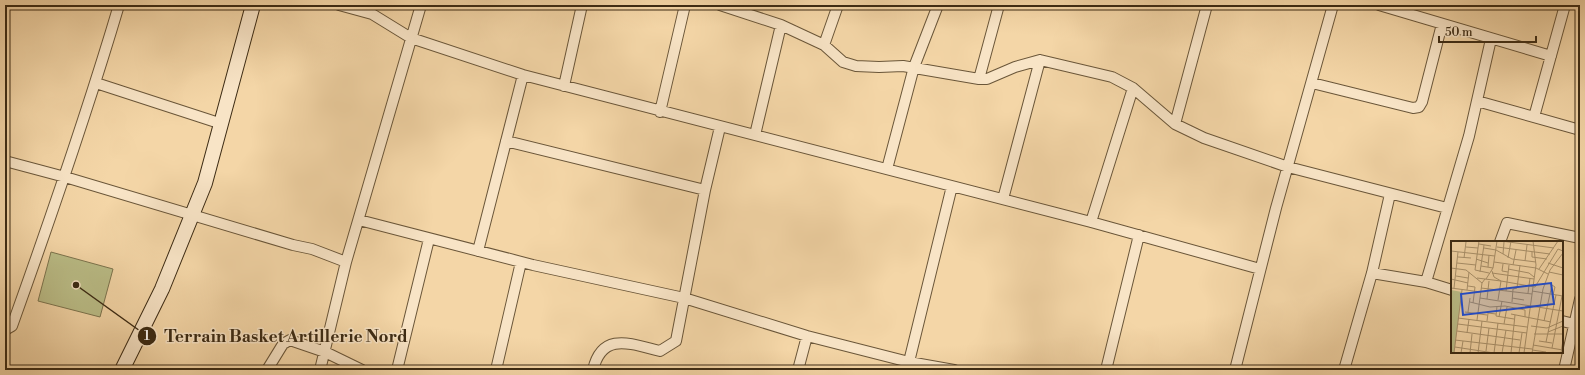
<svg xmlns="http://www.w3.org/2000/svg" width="1585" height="375" font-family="'Libre Bodoni',serif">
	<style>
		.green { fill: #bbbe88; stroke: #7c744e }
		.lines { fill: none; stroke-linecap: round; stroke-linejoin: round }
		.street-casing { stroke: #6a5639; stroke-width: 12 }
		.secondary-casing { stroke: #3c2b14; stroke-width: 16 }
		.street { stroke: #f8e4c6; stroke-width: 10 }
		.secondary { stroke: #f8e4c6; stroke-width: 14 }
		.inset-road { fill: none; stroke: #aa926c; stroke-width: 1 }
		.view { fill: #1d4ed8; fill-opacity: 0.15; stroke: #1d4ed8; stroke-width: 2 }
		.inset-edge { fill: none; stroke: #3c2b14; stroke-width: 2 }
		.leader { fill: none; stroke: #3c2b14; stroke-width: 1.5 }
		.callout-dot { fill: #3c2b14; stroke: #f8e4c6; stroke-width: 1.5 }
		.mark-label { font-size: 12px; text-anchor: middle; font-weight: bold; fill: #fff }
		.callout-label { font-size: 17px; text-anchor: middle; font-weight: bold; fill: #3c2b14; stroke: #f8e4c6; stroke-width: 3; stroke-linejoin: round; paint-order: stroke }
	</style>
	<rect width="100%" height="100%" fill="#f4d6a7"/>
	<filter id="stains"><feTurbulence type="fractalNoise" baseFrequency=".005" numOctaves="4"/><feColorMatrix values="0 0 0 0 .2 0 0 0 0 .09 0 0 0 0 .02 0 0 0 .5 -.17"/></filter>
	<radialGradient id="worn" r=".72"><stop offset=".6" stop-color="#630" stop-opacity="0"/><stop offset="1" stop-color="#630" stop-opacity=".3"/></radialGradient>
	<path class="green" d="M 51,252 L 113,269 L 100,317 L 38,301 Z"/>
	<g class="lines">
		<defs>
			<path id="street" d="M 339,5 L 372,14 L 411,38 L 523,75 L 1091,222 L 1260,269
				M 720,5 L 781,25 L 824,45 L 843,62 L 856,66 L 879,67 L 903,66 L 979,79 L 987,79 L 1015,67 L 1040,60 L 1112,77 L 1133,88 L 1175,124 L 1204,138 L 1288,167 L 1447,208
				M 1379,5 L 1551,56
				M 824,45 L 838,5
				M 979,79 L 999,5
				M 96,83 L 222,124
				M 1312,83 L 1413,108 L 1419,107 L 1422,102 L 1442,24
				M 564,86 L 582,5
				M 1477,101 L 1580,130
				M 660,112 L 685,5
				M 1534,117 L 1565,5
				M 1175,124 L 1207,5
				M 755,135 L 781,25
				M 506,141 L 705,190
				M 5,161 L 65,177 L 293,245 L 312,249 L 346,262
				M 887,169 L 914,67 L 938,5
				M 1003,199 L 1040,60
				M 359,220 L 533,265 L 684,298 L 807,336 L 909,362 L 954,370
				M 1091,222 L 1133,88
				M 1500,242 L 1507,223 L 1580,238
				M 478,251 L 523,75
				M 1372,273 L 1426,282 L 1452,290
				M 1426,282 L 1469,136 L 1491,39
				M 1562,321 L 1574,324
				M 5,330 L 12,326 C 50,220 87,113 119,5
				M 267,370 L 283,344 L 290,340 L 325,352 L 362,370
				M 320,370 L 346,262 L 421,5
				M 397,370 L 429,239
				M 496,370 L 521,262
				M 593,370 C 602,331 631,344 660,351 L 676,341 L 705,190 L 720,127
				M 798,370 L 807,336
				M 907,370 L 952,186
				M 1106,370 L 1139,235
				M 1235,370 L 1276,208 L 1333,5
				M 1344,370 L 1372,273 L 1390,194
				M 1564,370 L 1580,299"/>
			<path id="secondary" d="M 122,370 L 162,289 L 205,183 L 253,5"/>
		</defs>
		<use href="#street" class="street-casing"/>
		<use href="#secondary" class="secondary-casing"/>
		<use href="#street" class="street"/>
		<use href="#secondary" class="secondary"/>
	</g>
	<g transform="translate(1451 241)">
		<rect width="112" height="112" fill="#f4d6a7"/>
		<path d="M 0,49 L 11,51 L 3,112 L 0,112 Z" fill="#bbbe88"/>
		<path class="inset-road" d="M 28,0 L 24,29 L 38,32M 50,0 L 103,7M 28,3 L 40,5M 15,6 L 27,7M 46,6 L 99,13M 33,7 L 45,9 L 61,18 L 85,21M 0,10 L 44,15M 81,11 L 81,16 L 96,18M 52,13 L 53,1M 7,16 L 20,17M 13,17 L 15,1M 57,17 L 60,0M 25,18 L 37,22M 74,20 L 76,4M 43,21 L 85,27 L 97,33M 6,22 L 25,24M 97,22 L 112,27M 52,23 L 51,30 L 57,31M 62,24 L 65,9M 30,25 L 42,27M 37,26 L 38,14M 0,27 L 15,29 L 31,42M 57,28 L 78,32 L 83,36M 88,28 L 107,0M 41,30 L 43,36 L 50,40 L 84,46 L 107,8 L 112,10M 29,31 L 33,4M 98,31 L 112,34M 41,32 L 83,38M 5,35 L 17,37M 26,37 L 50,40 L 47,59M 0,38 L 17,42M 35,38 L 42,27 L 46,0M 17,45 L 24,46 L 22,62M 0,47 L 30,51M 3,47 L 7,11M 30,47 L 81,53M 16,49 L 18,31M 55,50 L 58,24M 81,50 L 112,55M 77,52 L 79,37M 29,57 L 112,70M 61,57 L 73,59M 36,58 L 38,40M 19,61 L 39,66 L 54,65 L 74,69 L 74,76M 61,61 L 62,48 L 66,47 L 69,24M 46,65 L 45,75 L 63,78M 14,71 L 36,74M 17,71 L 19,57M 60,73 L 100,81M 48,76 L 51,60M 7,77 L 76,86M 26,79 L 31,42 L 34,38M 36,80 L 37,72 L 45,73M 93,80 L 101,44 L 104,46 L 102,54M 7,83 L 76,92M 53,83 L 56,66M 80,85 L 96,87 L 112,80M 6,90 L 69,99M 97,91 L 112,85M 16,92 L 18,78M 83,93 L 112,93M 4,99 L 81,108M 88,100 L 101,102M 95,101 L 105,54M 82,104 L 112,109M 4,106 L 43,112M 101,107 L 111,55M 81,109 L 95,111M 35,110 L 38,87M 3,112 L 11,49M 10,112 L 12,100M 19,112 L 21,93M 27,112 L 31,80M 43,112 L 47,82M 51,112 L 55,89M 60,112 L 64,74M 68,112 L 71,92M 73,112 L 85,24 L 82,0M 81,112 L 92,48 L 99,29 L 112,12M 110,112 L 112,99"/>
		<path class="view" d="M 100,42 L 103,63 L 12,74 L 10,53 Z"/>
		<rect width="112" height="112" class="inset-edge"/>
	</g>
	<path class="leader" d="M76 285L147 336"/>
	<g class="callout-dot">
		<circle cx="76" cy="285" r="4"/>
		<circle cx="147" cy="336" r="10"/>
	</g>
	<g class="mark-label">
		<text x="147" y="340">1</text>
	</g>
	<g class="callout-label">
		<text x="286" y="342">Terrain Basket Artillerie Nord</text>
	</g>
	<rect width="1585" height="375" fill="none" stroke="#f4d6a7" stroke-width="20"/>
	<rect x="6" y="6" width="1573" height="363" fill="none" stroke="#3c2b14" stroke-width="2"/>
	<rect x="10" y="10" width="1565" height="355" fill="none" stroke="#3c2b14"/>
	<path d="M1439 36v6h97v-6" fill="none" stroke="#3c2b14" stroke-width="2"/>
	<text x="1445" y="36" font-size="12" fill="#3c2b14" stroke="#f8e4c6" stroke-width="3" paint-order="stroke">50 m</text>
	<rect width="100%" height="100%" filter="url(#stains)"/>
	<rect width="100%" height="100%" fill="url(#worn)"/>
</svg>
